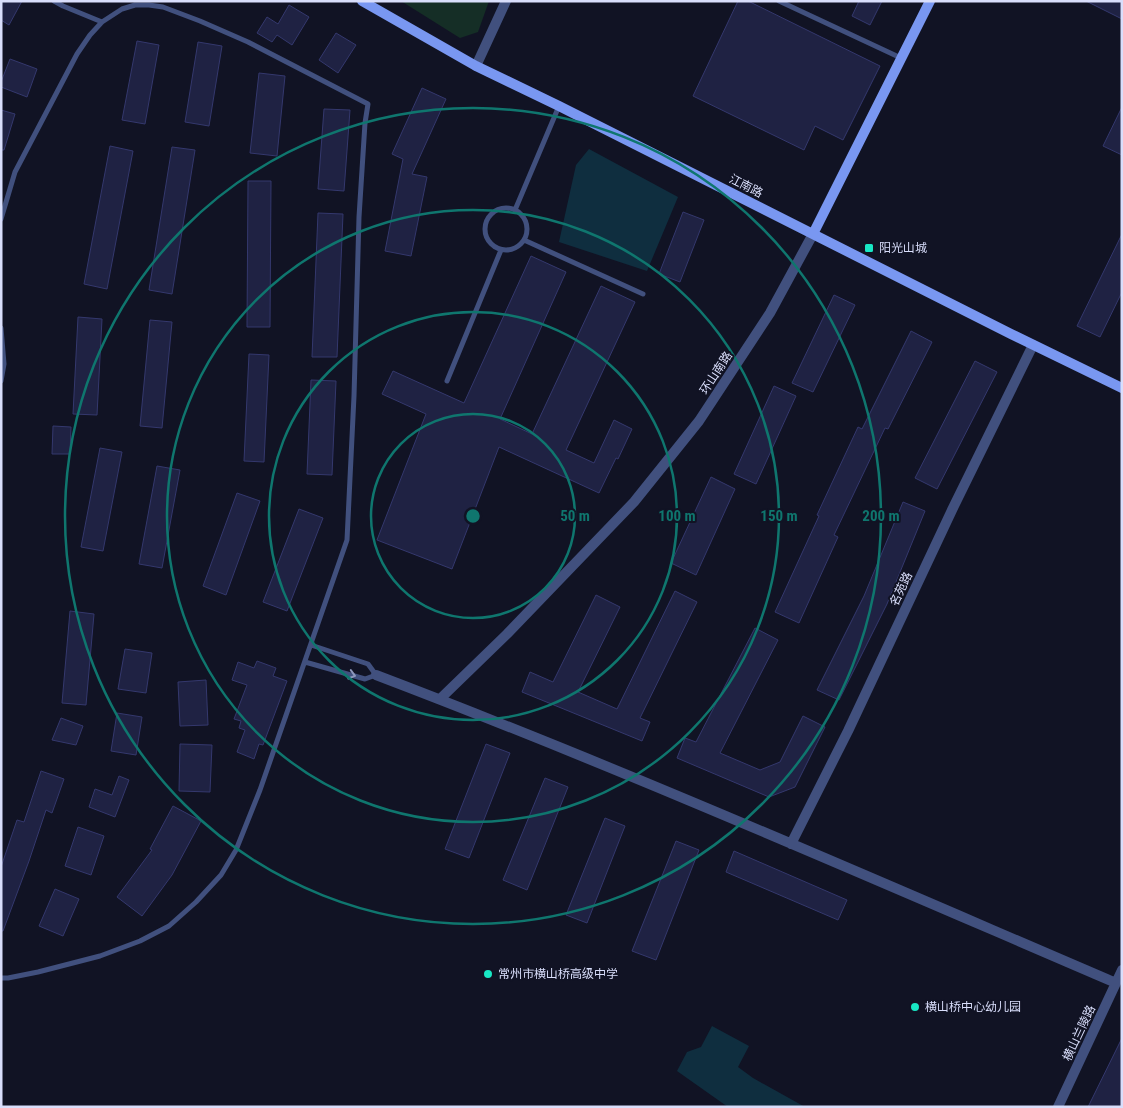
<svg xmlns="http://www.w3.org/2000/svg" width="1123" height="1108" font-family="'Roboto Condensed','Noto Sans SC',sans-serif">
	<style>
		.green { fill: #152e26 }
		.water { fill: #0f2e3f }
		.building { fill: #1f2243; stroke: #34386d }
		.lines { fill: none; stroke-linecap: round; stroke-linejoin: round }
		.lane { stroke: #41507e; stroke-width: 5 }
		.street { stroke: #41507e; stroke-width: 10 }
		.secondary { stroke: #7997f1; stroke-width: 10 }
		.oneway { stroke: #8d97bc }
		.ring { fill: none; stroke: #0f766e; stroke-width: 2.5 }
		.poi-dot { fill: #18e7c4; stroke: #111324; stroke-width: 2 }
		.labels { text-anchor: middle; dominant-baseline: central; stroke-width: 4; stroke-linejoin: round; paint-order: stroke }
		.street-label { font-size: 12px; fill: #d9defb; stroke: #111324 }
		.poi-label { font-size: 12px; fill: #d9defb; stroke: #111324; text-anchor: start }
		.centre { fill: #0f766e; stroke: #111324; stroke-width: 2.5 }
		.ring-label { font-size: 15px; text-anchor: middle; font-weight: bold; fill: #0f766e; stroke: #111324; stroke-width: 4; stroke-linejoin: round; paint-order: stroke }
	</style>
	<rect width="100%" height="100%" fill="#111324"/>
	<path class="green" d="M 401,1 L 489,1 L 478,32 L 460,38 Z"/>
	<path class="water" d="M 589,149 L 678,197 L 647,271 L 559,242 L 576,165 Z
		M 712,1026 L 749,1046 L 738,1067 L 753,1078 L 805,1107 L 728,1107 L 677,1071 L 687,1052 L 701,1047 Z"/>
	<path class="building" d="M 1,1 L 22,1 L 9,25 L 1,20 Z
		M 738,1 L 748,1 L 880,66 L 843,140 L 815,126 L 804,150 L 693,96 Z
		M 859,1 L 882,1 L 870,25 L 852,16 Z
		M 1086,1 L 1122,1 L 1122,19 Z
		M 289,5 L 309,17 L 292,45 L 277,35 L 272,42 L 257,33 L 267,17 L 278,24 Z
		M 336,33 L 356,45 L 338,73 L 319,60 Z
		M 137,41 L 159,45 L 145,124 L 122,120 Z
		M 198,42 L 222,46 L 209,126 L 185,122 Z
		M 10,59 L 37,69 L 27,97 L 1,87 L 1,82 Z
		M 259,73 L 285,76 L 277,156 L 250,153 Z
		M 422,88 L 446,99 L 412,174 L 427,177 L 411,256 L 385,251 L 403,159 L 392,154 Z
		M 1122,107 L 1122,155 L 1103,146 Z
		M 324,109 L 350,110 L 344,191 L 318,189 Z
		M 1,110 L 15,114 L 4,150 L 1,150 Z
		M 110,146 L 133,151 L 107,289 L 84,284 Z
		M 172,147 L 195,150 L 172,294 L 149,290 Z
		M 248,181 L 271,181 L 270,327 L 247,327 Z
		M 683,212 L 704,220 L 680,282 L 659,274 Z
		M 318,213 L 343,214 L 337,357 L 312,357 Z
		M 1122,234 L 1122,292 L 1100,337 L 1077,326 Z
		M 531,256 L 566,272 L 500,419 L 532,434 L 601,286 L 635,302 L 566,450 L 594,463 L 614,420 L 632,429 L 618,459 L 616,458 L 599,493 L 499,447 L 452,569 L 377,540 L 426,414 L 382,394 L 393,371 L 464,403 Z
		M 834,295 L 855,305 L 813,392 L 792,383 Z
		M 78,317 L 102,319 L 97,415 L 73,414 Z
		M 150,320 L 172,322 L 162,428 L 140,426 Z
		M 911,331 L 932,342 L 888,429 L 885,428 L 834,535 L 838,537 L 799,623 L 775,612 L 819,516 L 817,515 L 858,427 L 862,429 Z
		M 249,354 L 269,355 L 264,462 L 244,461 Z
		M 975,361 L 997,372 L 937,489 L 915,478 Z
		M 311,380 L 336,381 L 332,475 L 307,474 Z
		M 774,386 L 796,396 L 756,484 L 734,474 Z
		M 53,426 L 71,427 L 70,454 L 52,454 Z
		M 100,448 L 122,452 L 103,551 L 81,547 Z
		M 157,466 L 180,470 L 162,568 L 139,564 Z
		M 711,477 L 735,489 L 696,575 L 671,563 Z
		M 237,493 L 260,501 L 226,595 L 203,586 Z
		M 903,502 L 925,511 L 887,604 L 839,700 L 817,690 L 864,596 Z
		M 299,509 L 323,518 L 287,611 L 263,602 Z
		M 675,591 L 697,602 L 640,718 L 650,722 L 642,741 L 522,692 L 530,672 L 553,682 L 596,595 L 620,607 L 578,692 L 617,709 Z
		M 70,611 L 94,614 L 86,705 L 62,703 Z
		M 755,628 L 778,640 L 720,753 L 760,770 L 780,762 L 803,716 L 825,727 L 795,787 L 769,797 L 677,758 L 685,738 L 696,742 Z
		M 125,649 L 152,653 L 146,693 L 118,689 Z
		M 257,661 L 276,668 L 273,676 L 287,681 L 263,745 L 259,744 L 254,759 L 237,752 L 245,730 L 239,728 L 241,721 L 234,719 L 247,685 L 232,680 L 238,662 L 254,668 Z
		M 206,680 L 208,725 L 180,726 L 178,682 Z
		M 117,713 L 142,717 L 136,755 L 111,751 Z
		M 61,718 L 83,726 L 76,745 L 52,740 Z
		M 180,744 L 212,745 L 210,792 L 179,791 Z
		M 486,744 L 510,753 L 469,858 L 445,849 Z
		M 41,771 L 64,779 L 52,813 L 46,810 L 29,861 L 3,931 L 1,931 L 1,867 L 17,820 L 24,822 Z
		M 119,776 L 129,780 L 115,817 L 89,807 L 95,789 L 112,795 Z
		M 545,778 L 568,787 L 527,890 L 503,880 Z
		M 173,806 L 201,821 L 172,875 L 142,916 L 117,897 L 152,850 L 150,849 Z
		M 605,818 L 625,826 L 587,923 L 566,915 Z
		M 78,827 L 104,836 L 91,875 L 65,866 Z
		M 676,841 L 699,850 L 656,960 L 632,951 Z
		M 734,851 L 847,900 L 838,920 L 726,872 Z
		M 55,889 L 79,899 L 63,936 L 39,926 Z
		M 1122,1038 L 1122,1107 L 1088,1107 Z"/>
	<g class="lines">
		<path class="lane" d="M 54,1 L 63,6 L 102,22
			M 779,1 L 901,58
			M485 229a21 21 0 1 1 42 0a21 21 0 1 1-42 0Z
			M 515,210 L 559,106
			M 1,219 L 15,172 L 77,54 L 90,35 L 102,22 L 122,9 L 135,5 L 149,5 L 163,7 L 200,21 L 248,42 L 368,104 L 365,123 L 359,217 L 354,396 L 347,540 L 260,790 L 236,850 L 221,875 L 196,902 L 169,926 L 140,941 L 100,956 L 38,972 L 8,978 L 1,978
			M 524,240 L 643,294
			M 1,328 L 4,364 L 1,381
			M 447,381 L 501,250
			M 305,662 L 365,679 L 376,675 L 368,664 L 311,645"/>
		<path class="street" d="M 476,66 L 506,1
			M 376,675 C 626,770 871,878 1116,983
			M 440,699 L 507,634 L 634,502 L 699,421 L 770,313 L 813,234
			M 791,844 L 848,731 L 952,510 L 1033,345
			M 1058,1107 L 1122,970"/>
		<path class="secondary" d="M 362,1 L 476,66 L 559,106 L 1011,334 L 1122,388
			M 813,234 L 930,1"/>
	</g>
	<defs><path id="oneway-chevron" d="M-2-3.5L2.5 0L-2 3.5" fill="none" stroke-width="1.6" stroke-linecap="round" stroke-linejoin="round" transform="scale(1.25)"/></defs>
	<use class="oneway" href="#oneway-chevron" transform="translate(352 675) rotate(16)"/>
	<g class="ring">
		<circle cx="473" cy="516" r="102"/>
		<circle cx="473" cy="516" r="204"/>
		<circle cx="473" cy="516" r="306"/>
		<circle cx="473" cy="516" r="408"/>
	</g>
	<g class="poi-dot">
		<rect x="864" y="243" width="10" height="10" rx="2.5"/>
		<circle cx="488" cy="974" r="5"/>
		<circle cx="915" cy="1007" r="5"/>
	</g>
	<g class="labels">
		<g class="street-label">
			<text transform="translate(746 186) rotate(27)">江南路</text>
			<text transform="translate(716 373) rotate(-57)">环山南路</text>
			<text transform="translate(901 589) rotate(-65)">名苑路</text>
			<text transform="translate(1079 1033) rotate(-65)">横山兰陵路</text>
		</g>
		<g class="poi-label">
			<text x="879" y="248">阳光山城</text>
			<text x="498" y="974">常州市横山桥高级中学</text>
			<text x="925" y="1007">横山桥中心幼儿园</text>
		</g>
	</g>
	<circle cx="473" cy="516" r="8" class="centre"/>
	<g class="ring-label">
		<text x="575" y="521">50 m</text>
		<text x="677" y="521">100 m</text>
		<text x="779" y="521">150 m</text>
		<text x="881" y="521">200 m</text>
	</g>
	<rect width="1123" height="1108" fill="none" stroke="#d9defb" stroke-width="5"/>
</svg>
